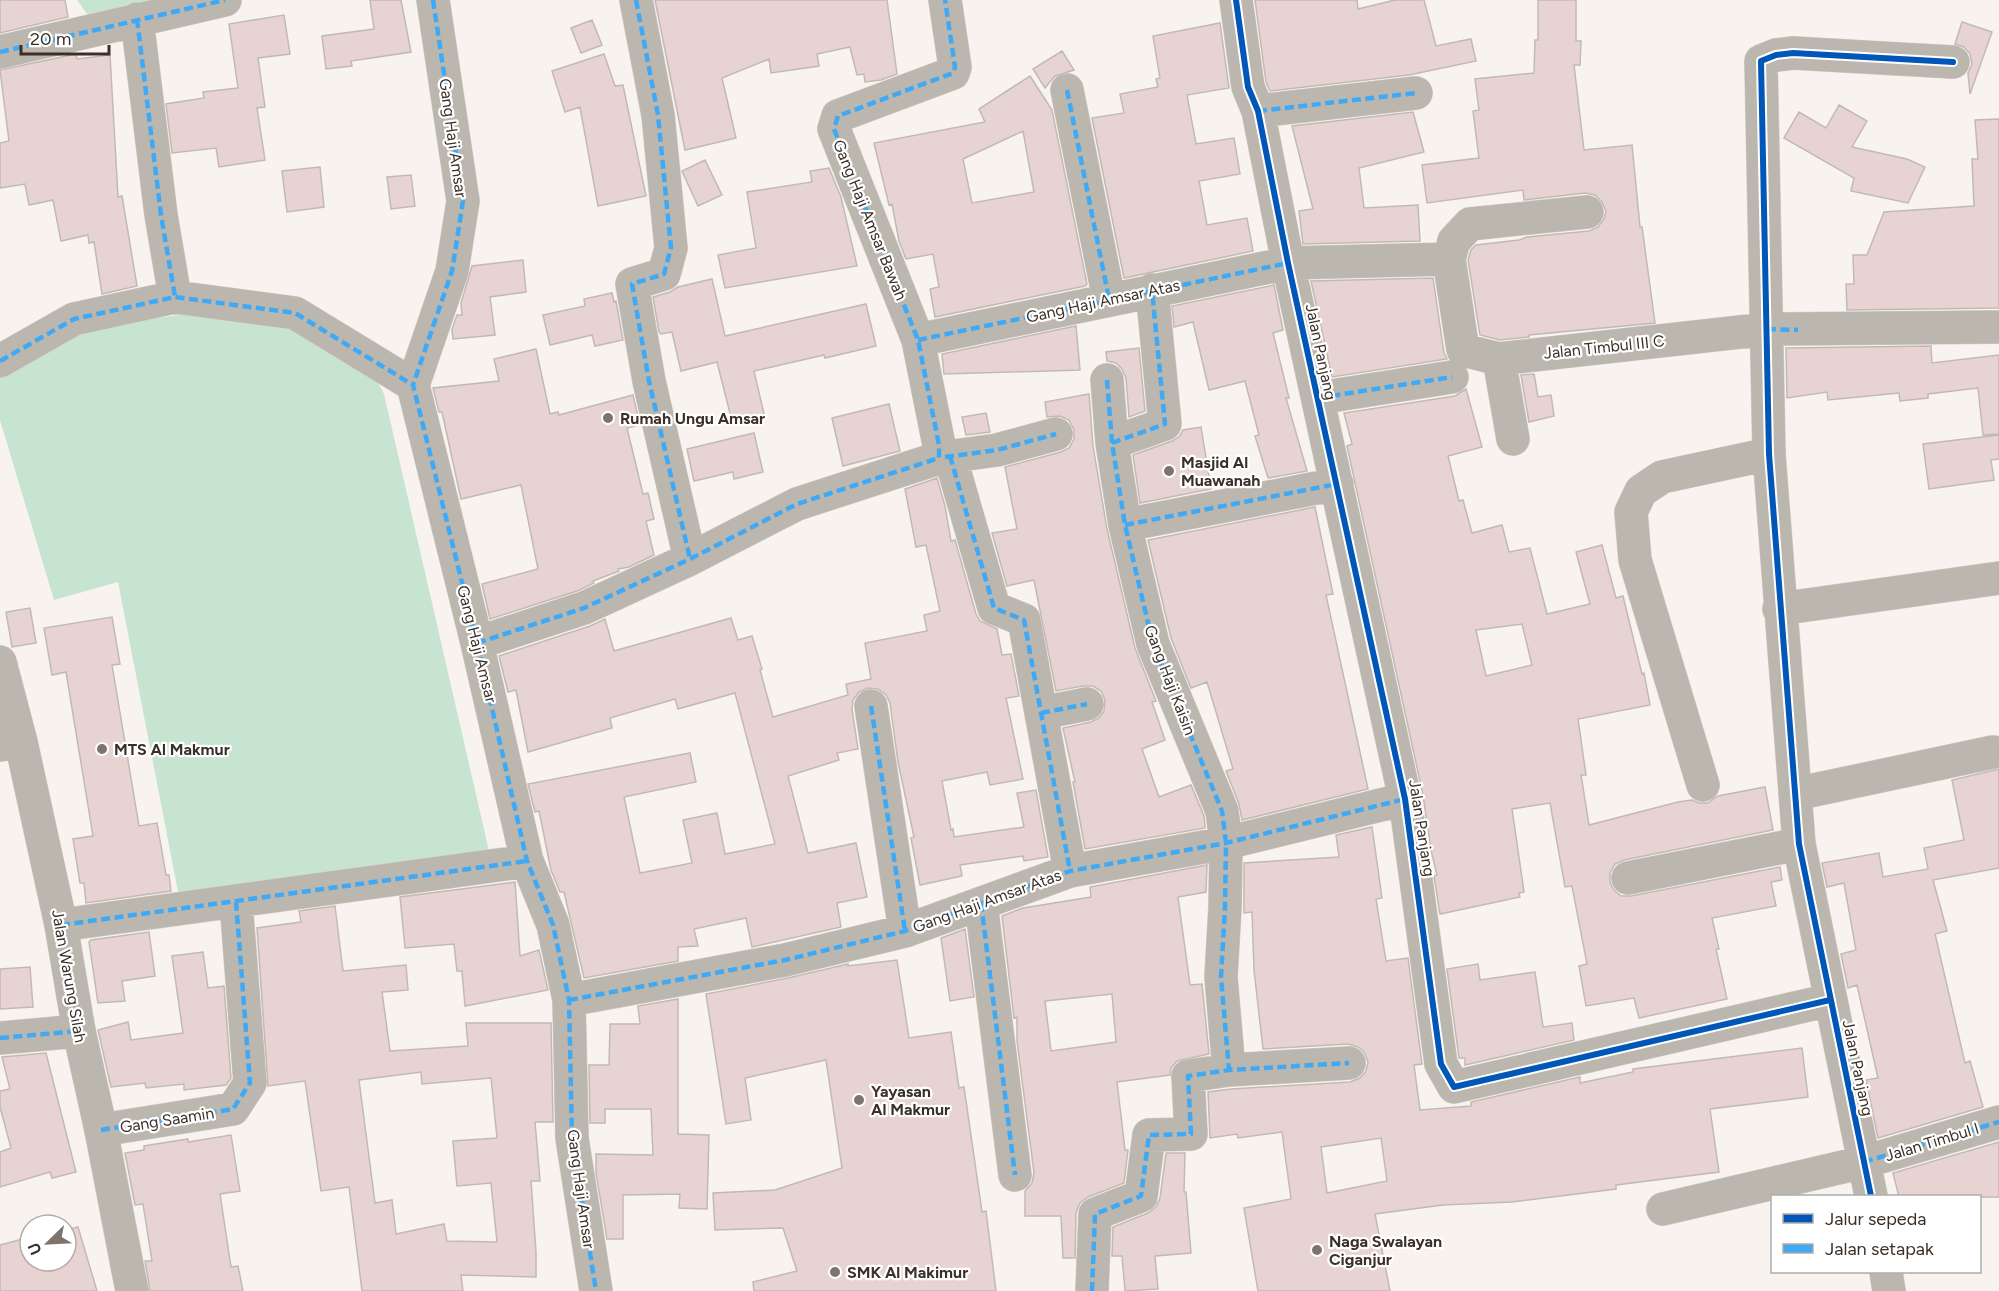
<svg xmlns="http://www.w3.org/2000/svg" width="1999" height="1291" font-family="Figtree,sans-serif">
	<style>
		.green { fill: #c6e4d0 }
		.building { fill: #e7d4d2; stroke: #c2b9b6; stroke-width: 1.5; fill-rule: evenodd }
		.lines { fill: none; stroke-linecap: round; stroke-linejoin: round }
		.minor-casing { stroke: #d5d0cb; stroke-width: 34 }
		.tertiary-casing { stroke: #d5d0cb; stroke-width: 34 }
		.minor { stroke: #bcb7ae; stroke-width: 33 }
		.tertiary { stroke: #bcb7ae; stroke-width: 33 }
		.quiet { stroke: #3fa9f5; stroke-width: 4.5; stroke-dasharray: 9 4.5; stroke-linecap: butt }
		.cycleway-casing { stroke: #fff; stroke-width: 10 }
		.cycleway { stroke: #0057b8; stroke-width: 6 }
		.poi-dot { fill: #7d746d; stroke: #fff; stroke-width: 2 }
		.labels { text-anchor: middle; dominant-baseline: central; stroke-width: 4.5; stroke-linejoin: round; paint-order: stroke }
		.street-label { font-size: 16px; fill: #3b3028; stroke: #fff }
		.poi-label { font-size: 16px; font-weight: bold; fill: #3b3028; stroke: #fff; text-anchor: start }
	</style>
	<rect width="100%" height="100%" fill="#f8f3ee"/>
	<path class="green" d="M 77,0 L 191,0 L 93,22 Z
		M 216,310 L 266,318 L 365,359 L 384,394 L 492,864 L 181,907 L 118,582 L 54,600 L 0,420 L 0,370 L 69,337 L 135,321 Z"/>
	<path class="building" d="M 0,0 L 65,0 L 68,17 L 0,33 Z
		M 370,0 L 401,0 L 411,52 L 351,61 L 352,66 L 326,69 L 322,36 L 374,29 Z
		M 655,0 L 887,0 L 897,74 L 881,80 L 865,82 L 864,74 L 857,75 L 850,47 L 817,54 L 819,66 L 771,73 L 769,59 L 722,78 L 736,138 L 685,150 Z
		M 1255,0 L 1357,0 L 1358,9 L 1395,0 L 1424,0 L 1436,46 L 1471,39 L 1476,61 L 1409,75 L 1270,91 L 1266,82 Z
		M 1538,0 L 1576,0 L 1576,41 L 1581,41 L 1580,65 L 1574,65 L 1584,150 L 1632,145 L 1640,227 L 1642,227 L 1655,323 L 1529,335 L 1529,337 L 1500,340 L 1480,335 L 1468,260 L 1471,250 L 1476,245 L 1519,240 L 1527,237 L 1589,231 L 1598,227 L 1604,219 L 1606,211 L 1602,202 L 1595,195 L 1585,193 L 1524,200 L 1523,190 L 1427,203 L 1422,165 L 1479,158 L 1473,111 L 1479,110 L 1475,79 L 1534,73 L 1535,40 L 1538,40 Z
		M 284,15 L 290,54 L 258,58 L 265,107 L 257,108 L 265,160 L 219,167 L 216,148 L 172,153 L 166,104 L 204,98 L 203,92 L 238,88 L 229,24 Z
		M 592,20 L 602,45 L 581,53 L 571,28 Z
		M 1962,22 L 1992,32 L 1970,94 L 1968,73 L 1972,64 L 1970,54 L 1964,47 L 1955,44 Z
		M 1220,23 L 1229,88 L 1187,95 L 1196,144 L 1234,138 L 1240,174 L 1199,181 L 1207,225 L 1247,218 L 1253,251 L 1124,278 L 1092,118 L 1124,113 L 1120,94 L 1158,87 L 1156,79 L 1160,78 L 1153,36 Z
		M 1062,51 L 1074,70 L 1055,76 L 1045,88 L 1033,69 Z
		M 76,54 L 77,59 L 110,55 L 118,197 L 122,196 L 137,286 L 102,294 L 94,242 L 89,243 L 88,235 L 61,241 L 53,200 L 29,205 L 25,184 L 0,188 L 0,143 L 9,141 L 0,70 Z
		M 604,54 L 615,86 L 623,85 L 646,196 L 598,206 L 580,107 L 565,112 L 552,71 Z
		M 1030,76 L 1052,110 L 1087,284 L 1085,286 L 935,317 L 930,289 L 939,287 L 933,254 L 906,259 L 899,241 L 892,204 L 889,205 L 874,143 L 985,122 L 979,109 ZM 1023,131 L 1034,192 L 972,203 L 963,159 Z
		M 1839,105 L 1867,121 L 1852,147 L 1907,159 L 1925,167 L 1908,203 L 1851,191 L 1854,178 L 1784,138 L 1799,112 L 1826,128 Z
		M 1413,112 L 1424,152 L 1359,168 L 1364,208 L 1418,205 L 1420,241 L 1303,244 L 1299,211 L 1313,209 L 1292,126 Z
		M 1999,119 L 1999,308 L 1847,310 L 1846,284 L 1854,284 L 1853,255 L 1867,255 L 1884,212 L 1974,206 L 1972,159 L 1978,159 L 1975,120 Z
		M 705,160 L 722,195 L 698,206 L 682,171 Z
		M 320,167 L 324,207 L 287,212 L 282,171 Z
		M 829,168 L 841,197 L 857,266 L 725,288 L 718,255 L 756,248 L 747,192 L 812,182 L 810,171 Z
		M 411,175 L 415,206 L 391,209 L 387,177 Z
		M 523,260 L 526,292 L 490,297 L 495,335 L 453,339 L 452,329 L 457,315 L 462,315 L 461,303 L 472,266 Z
		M 1433,278 L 1444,353 L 1447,359 L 1332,377 L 1311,281 Z
		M 712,279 L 725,336 L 866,304 L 876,346 L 825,358 L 824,355 L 754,371 L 764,414 L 732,421 L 717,362 L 681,371 L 672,332 L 661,334 L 659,332 L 653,297 L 670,292 L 678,287 Z
		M 1274,285 L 1283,330 L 1273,333 L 1289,398 L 1286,398 L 1307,471 L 1268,478 L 1255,436 L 1259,435 L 1245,381 L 1209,390 L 1193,322 L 1174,327 L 1172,306 Z
		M 612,293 L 614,302 L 616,301 L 623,340 L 595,346 L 592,335 L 550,345 L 543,315 L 585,306 L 584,299 Z
		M 1076,326 L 1080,370 L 944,374 L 942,354 Z
		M 1931,346 L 1932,363 L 1999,355 L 1999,434 L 1983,435 L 1978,388 L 1928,394 L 1928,398 L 1900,401 L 1899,393 L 1828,400 L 1827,392 L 1787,398 L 1786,348 Z
		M 1139,348 L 1145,411 L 1129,417 L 1126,378 L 1122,369 L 1116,363 L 1107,361 L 1106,352 Z
		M 536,349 L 550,414 L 558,412 L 559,415 L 633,395 L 640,425 L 627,428 L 643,494 L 648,493 L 654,519 L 646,521 L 654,555 L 629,567 L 618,569 L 619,571 L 593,581 L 594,583 L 577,591 L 490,619 L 482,584 L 538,569 L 521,485 L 461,499 L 442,412 L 439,412 L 433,388 L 499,381 L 494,359 Z
		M 1534,374 L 1538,397 L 1551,395 L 1554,416 L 1529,422 L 1521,375 Z
		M 1466,389 L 1482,447 L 1448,456 L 1459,501 L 1463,500 L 1472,533 L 1502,525 L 1509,552 L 1530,548 L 1547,614 L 1590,604 L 1576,552 L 1602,545 L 1616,598 L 1623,596 L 1642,674 L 1644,673 L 1650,705 L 1578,719 L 1586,775 L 1581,775 L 1589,825 L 1678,802 L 1692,800 L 1699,803 L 1708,803 L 1718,796 L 1765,787 L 1773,830 L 1624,860 L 1615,864 L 1610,873 L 1610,882 L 1614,890 L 1621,896 L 1631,896 L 1780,867 L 1782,880 L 1771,882 L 1776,906 L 1712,918 L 1719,949 L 1716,949 L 1727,999 L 1639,1018 L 1634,998 L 1586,1006 L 1579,966 L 1587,964 L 1572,886 L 1565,887 L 1550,803 L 1512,809 L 1524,892 L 1519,893 L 1520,897 L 1440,914 L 1434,876 L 1437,875 L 1431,850 L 1423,795 L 1347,446 L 1352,444 L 1344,413 L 1455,396 ZM 1522,624 L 1532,665 L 1486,676 L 1476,630 Z
		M 1089,394 L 1093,446 L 1107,529 L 1135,648 L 1156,701 L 1152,702 L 1165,740 L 1142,749 L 1159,797 L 1191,785 L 1204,816 L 1205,828 L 1085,849 L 1073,782 L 1075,782 L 1063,728 L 1091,722 L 1099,718 L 1104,711 L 1105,700 L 1101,691 L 1093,686 L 1083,686 L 1056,691 L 1034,580 L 1007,586 L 992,533 L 1017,529 L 1005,467 L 1061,452 L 1069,448 L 1074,439 L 1074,430 L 1069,420 L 1060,416 L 1047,417 L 1045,402 Z
		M 889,404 L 900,451 L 843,466 L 832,418 Z
		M 986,413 L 990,432 L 966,435 L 962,417 Z
		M 1201,427 L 1211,489 L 1140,503 L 1133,455 L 1172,441 L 1179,437 L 1183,430 Z
		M 754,433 L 763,472 L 734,479 L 733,472 L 694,481 L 687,449 Z
		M 1999,435 L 1999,459 L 1991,460 L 1994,480 L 1929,489 L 1923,444 Z
		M 937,478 L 945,506 L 951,541 L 955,540 L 976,614 L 980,621 L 997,629 L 1002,655 L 1011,654 L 1019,696 L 1006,698 L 1023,779 L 990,785 L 987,772 L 942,781 L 951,830 L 953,829 L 954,837 L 1024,827 L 1017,793 L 1036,790 L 1048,857 L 1024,861 L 1023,856 L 960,865 L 962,876 L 920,885 L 911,838 L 914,837 L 898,762 L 890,703 L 886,695 L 878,689 L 868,688 L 859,692 L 853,700 L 852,709 L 858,749 L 837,753 L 839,760 L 788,776 L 808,853 L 856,843 L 867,897 L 837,903 L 841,927 L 752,947 L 746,918 L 694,929 L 698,946 L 678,947 L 678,961 L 584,978 L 564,892 L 560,892 L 551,870 L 539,811 L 535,812 L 528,784 L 690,753 L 696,782 L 624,797 L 640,873 L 692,863 L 683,820 L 717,813 L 725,854 L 775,844 L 735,693 L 678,709 L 675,699 L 610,718 L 612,728 L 528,752 L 516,690 L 508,692 L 499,656 L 590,626 L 605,619 L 614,651 L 731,618 L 738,640 L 752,636 L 762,669 L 760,670 L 773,717 L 848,695 L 846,684 L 871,679 L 865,643 L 927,631 L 924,615 L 940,611 L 926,545 L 916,547 L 905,489 Z
		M 1315,507 L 1333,594 L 1326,595 L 1368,789 L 1242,820 L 1239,804 L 1226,771 L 1233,769 L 1207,682 L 1191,688 L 1171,638 L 1148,540 Z
		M 30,608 L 36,643 L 12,647 L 6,612 Z
		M 112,617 L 120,664 L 112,665 L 139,826 L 157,823 L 166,875 L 169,875 L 171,891 L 86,903 L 84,883 L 80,883 L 73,839 L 93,836 L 66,672 L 52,675 L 44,628 Z
		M 1999,769 L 1999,868 L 1933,880 L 1947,931 L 1935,934 L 1965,1063 L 1970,1061 L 1983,1107 L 1878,1138 L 1866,1080 L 1878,1078 L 1857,985 L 1848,988 L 1841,954 L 1856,950 L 1844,883 L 1827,887 L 1822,863 L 1879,853 L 1883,877 L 1928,869 L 1924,848 L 1964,840 L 1952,780 Z
		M 1372,827 L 1382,898 L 1376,899 L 1386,961 L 1408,958 L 1422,1064 L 1414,1065 L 1420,1110 L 1471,1106 L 1471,1102 L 1580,1077 L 1580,1083 L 1633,1072 L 1633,1069 L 1802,1048 L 1808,1097 L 1710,1109 L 1719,1172 L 1616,1185 L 1616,1189 L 1511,1202 L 1443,1205 L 1375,1214 L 1390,1291 L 1258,1291 L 1244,1208 L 1291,1199 L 1282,1132 L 1238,1138 L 1237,1134 L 1210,1138 L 1208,1092 L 1231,1089 L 1350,1082 L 1360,1078 L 1366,1071 L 1368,1062 L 1364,1052 L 1358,1047 L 1348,1044 L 1263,1049 L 1254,970 L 1252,912 L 1244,913 L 1244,863 L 1339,857 L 1336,835 ZM 1381,1138 L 1387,1181 L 1327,1193 L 1321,1147 Z
		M 1207,865 L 1206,892 L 1178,897 L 1190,985 L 1202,984 L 1209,1054 L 1177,1061 L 1171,1068 L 1170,1075 L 1117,1082 L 1125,1150 L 1128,1150 L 1124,1183 L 1088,1197 L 1080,1203 L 1076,1213 L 1075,1258 L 1063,1258 L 1061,1216 L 1025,1216 L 1025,1191 L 1032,1183 L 1034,1173 L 1017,1041 L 1017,1017 L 1014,1018 L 1002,916 L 1023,908 L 1091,897 L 1090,887 ZM 1112,994 L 1116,1042 L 1051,1051 L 1045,1001 Z
		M 515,882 L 520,956 L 539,950 L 548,990 L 465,1006 L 462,971 L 457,971 L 454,944 L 405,948 L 400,897 Z
		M 335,906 L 343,971 L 406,965 L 408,990 L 382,992 L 390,1051 L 468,1046 L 466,1023 L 551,1023 L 553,1122 L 535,1122 L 540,1181 L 531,1181 L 536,1252 L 536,1277 L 461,1275 L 463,1291 L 362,1291 L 349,1187 L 321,1191 L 305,1081 L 268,1086 L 257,928 L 301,922 L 299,911 ZM 421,1072 L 422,1084 L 491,1078 L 497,1138 L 453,1141 L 457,1186 L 491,1183 L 497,1242 L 447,1241 L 444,1224 L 396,1234 L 392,1200 L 375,1203 L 359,1080 Z
		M 965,929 L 974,997 L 950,1001 L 941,938 Z
		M 149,932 L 155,976 L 122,981 L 125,1001 L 98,1003 L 89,942 L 91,940 Z
		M 203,952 L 208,988 L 224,986 L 231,1078 L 226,1085 L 184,1090 L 184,1084 L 146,1088 L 145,1083 L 111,1087 L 98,1030 L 128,1022 L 131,1040 L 183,1033 L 172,956 Z
		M 897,960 L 909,1038 L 951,1032 L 959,1088 L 964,1087 L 982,1212 L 986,1211 L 996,1291 L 754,1291 L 753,1282 L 797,1271 L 783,1228 L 715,1230 L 713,1193 L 775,1190 L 842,1168 L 826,1060 L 745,1078 L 751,1120 L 726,1124 L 706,994 L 788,978 L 848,964 L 848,966 Z
		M 1478,964 L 1480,980 L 1535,972 L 1543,1027 L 1572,1023 L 1574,1040 L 1465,1065 L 1465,1058 L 1459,1058 L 1447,969 Z
		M 30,967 L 33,1007 L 0,1009 L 0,969 Z
		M 678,999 L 678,1134 L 709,1135 L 707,1209 L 679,1208 L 680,1194 L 623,1195 L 623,1239 L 607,1239 L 596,1173 L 596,1154 L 653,1155 L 651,1109 L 605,1109 L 605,1123 L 590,1123 L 589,1065 L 609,1065 L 610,1024 L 640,1024 L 638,1006 Z
		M 46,1053 L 76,1172 L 52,1178 L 50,1172 L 0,1187 L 0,1152 L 11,1148 L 0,1107 L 0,1091 L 10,1089 L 2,1057 Z
		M 231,1135 L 240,1191 L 220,1194 L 231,1267 L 238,1266 L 243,1291 L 150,1291 L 145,1261 L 152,1261 L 143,1204 L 135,1205 L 125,1153 L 144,1150 L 144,1146 L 188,1139 L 188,1142 Z
		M 1999,1142 L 1999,1197 L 1899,1197 L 1893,1173 Z
		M 1166,1153 L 1185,1153 L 1184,1192 L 1186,1192 L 1191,1253 L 1155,1256 L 1158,1289 L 1125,1291 L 1122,1256 L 1112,1256 L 1113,1227 L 1148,1213 L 1156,1207 L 1160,1198 Z
		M 78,1227 L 97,1291 L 0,1291 L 0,1245 L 30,1237 L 30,1261 L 66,1261 L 66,1230 Z"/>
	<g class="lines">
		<defs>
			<path id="minor" d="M 433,0 L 463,201 L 452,271 L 413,385 L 477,643 L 527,861 L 553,925 L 569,1000 L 572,1138 L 596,1291
				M 636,0 L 658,115 L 671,248 L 664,274 L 632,284 L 649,381 L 690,559
				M 1236,0 L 1248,87 L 1258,111 L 1288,263 L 1405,799 L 1441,1064 L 1454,1087 L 1830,1000
				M 137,19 L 161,215 L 175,297
				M 0,52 L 225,0
				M 1067,90 L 1109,299
				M 1258,111 L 1416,93
				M 1449,259 L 1454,241 L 1470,224 L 1587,212
				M 918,340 L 1288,263 L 1449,259 L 1463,350 L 1499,359 L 1767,329 L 1999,327
				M 1499,359 L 1513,439
				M 0,361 L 74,319 L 175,297 L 295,313 L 413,385
				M 1107,380 L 1112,443 L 1125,525 L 1153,644 L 1222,811 L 1226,843 L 1225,907 L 1221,977 L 1229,1070
				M 1318,398 L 1452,377
				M 1112,443 L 1165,424 L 1152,290
				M 950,456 L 994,608 L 1024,620 L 1070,871
				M 939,458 L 997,450 L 1056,434
				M 1125,525 L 1337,484
				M 1779,609 L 1999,578
				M 477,643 L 584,608 L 690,559 L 797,504 L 939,458 L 939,445 L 918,340 L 834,129 L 838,116 L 953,73 L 955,67 L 945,0
				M 871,706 L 905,931
				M 1041,713 L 1087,704
				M 0,745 L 21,742
				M 1703,785 L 1635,560 L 1631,512 L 1641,491 L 1662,477 L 1769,454
				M 1795,794 L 1993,752
				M 1628,878 L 1799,844
				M 981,903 L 1015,1175
				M 61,925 L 527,861
				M 569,1000 L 785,960 L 905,931 L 1070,871 L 1226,843 L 1405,799
				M 0,1038 L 79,1031
				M 101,1130 L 233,1109 L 250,1083 L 236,902
				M 1871,1196 L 1799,844 L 1769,454 L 1761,61 L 1776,55 L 1793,53 L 1953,62
				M 1663,1209 L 1864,1162 L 1999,1122
				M 1886,1272 L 1889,1291
				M 1092,1291 L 1095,1214 L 1141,1196 L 1149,1135 L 1191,1134 L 1188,1076 L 1229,1070 L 1349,1063"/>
			<path id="tertiary" d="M 0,662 L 21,742 L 61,925 L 79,1031 L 101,1130 L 132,1291"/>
		</defs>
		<use href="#minor" class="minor-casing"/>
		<use href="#tertiary" class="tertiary-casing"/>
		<use href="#minor" class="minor"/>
		<use href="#tertiary" class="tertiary"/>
		<path class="quiet" d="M 433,0 L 463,201 L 452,271 L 413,385 L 477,643 L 527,861 L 553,925 L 569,1000 L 572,1138 L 596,1291
			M 636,0 L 658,115 L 671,248 L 664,274 L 632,284 L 649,381 L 690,559
			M 137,19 L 161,215 L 175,297
			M 0,52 L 225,0
			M 1067,90 L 1109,299
			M 1258,111 L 1416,93
			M 1767,329 L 1798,330
			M 918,340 L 1288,263
			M 0,361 L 74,319 L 175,297 L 295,313 L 413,385
			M 1107,380 L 1112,443 L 1125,525 L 1153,644 L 1222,811 L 1226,843 L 1225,907 L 1221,977 L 1229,1070
			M 1318,398 L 1452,377
			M 1112,443 L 1165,424 L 1152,290
			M 950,456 L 994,608 L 1024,620 L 1070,871
			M 945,457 L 997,450 L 1056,434
			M 1125,525 L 1337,484
			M 477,643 L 584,608 L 690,559 L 797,504 L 939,458 L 939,445 L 918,340 L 834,129 L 838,116 L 953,73 L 955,67 L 945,0
			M 871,706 L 905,931
			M 1041,713 L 1087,704
			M 981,903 L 1015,1175
			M 61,925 L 527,861
			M 569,1000 L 785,960 L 905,931 L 1070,871 L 1226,843 L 1405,799
			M 0,1038 L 79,1031
			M 101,1130 L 233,1109 L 250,1083 L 236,902
			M 1864,1162 L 1999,1122
			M 1092,1291 L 1095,1214 L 1141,1196 L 1149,1135 L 1191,1134 L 1188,1076 L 1229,1070 L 1349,1063"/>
		<defs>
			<path id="cycleway" d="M 1236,0 L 1248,87 L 1258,111 L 1288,263 L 1405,799 L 1441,1064 L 1454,1087 L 1830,1000
				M 1871,1196 L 1799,844 L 1769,454 L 1761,61 L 1776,55 L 1793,53 L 1953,62"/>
		</defs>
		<use href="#cycleway" class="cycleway-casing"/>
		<use href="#cycleway" class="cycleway"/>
	</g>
	<g class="poi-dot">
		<circle cx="608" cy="418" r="6"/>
		<circle cx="1169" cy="471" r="6"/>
		<circle cx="102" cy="749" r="6"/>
		<circle cx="859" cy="1100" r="6"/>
		<circle cx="1317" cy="1250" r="6"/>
		<circle cx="835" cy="1272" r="6"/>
	</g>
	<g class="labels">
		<g class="street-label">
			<text transform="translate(453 138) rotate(82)">Gang Haji Amsar</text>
			<text transform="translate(870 220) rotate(68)">Gang Haji Amsar Bawah</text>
			<text transform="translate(1103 301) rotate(-12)">Gang Haji Amsar Atas</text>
			<text transform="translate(1604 347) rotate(-6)">Jalan Timbul III C</text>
			<text transform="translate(1321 352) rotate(78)">Jalan Panjang</text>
			<text transform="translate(477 644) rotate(76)">Gang Haji Amsar</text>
			<text transform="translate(1170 680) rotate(69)">Gang Haji Kaisin</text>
			<text transform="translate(1422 828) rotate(81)">Jalan Panjang</text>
			<text transform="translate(987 901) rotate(-20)">Gang Haji Amsar Atas</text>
			<text transform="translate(69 976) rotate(80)">Jalan Warung Silah</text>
			<text transform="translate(1858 1068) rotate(78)">Jalan Panjang</text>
			<text transform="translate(167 1120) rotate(-9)">Gang Saamin</text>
			<text transform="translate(1932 1142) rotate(-17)">Jalan Timbul I</text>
			<text transform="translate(581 1189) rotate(82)">Gang Haji Amsar</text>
		</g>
		<g class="poi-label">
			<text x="620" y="418">Rumah Ungu Amsar</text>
			<text x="1181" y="462">Masjid Al<tspan x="1181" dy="18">Muawanah</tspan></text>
			<text x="114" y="749">MTS Al Makmur</text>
			<text x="871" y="1091">Yayasan<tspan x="871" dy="18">Al Makmur</tspan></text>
			<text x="1329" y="1241">Naga Swalayan<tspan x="1329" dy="18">Ciganjur</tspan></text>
			<text x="847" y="1272">SMK Al Makimur</text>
		</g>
	</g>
	<rect x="1771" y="1195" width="210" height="78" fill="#ffffff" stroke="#b1aca9" stroke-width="1.5"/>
	<rect x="1783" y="1214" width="30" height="9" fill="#0057b8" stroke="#b1aca9" stroke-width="1.5"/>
	<text x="1825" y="1225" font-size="18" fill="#3b3028">Jalur sepeda</text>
	<rect x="1783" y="1244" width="30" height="9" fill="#3fa9f5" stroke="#b1aca9" stroke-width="1.5"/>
	<text x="1825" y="1255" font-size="18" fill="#3b3028">Jalan setapak</text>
	<g transform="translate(48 1243) rotate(246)"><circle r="28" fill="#ffffff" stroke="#b1aca9" stroke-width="1.5"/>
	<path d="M0-4.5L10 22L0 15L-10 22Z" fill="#7d746d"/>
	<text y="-9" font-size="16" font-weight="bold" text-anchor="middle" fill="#3b3028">U</text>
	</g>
	<path d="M21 45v9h88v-9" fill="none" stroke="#3b3028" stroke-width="3"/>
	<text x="30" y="45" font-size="18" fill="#3b3028" stroke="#ffffff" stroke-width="4.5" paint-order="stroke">20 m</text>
</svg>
